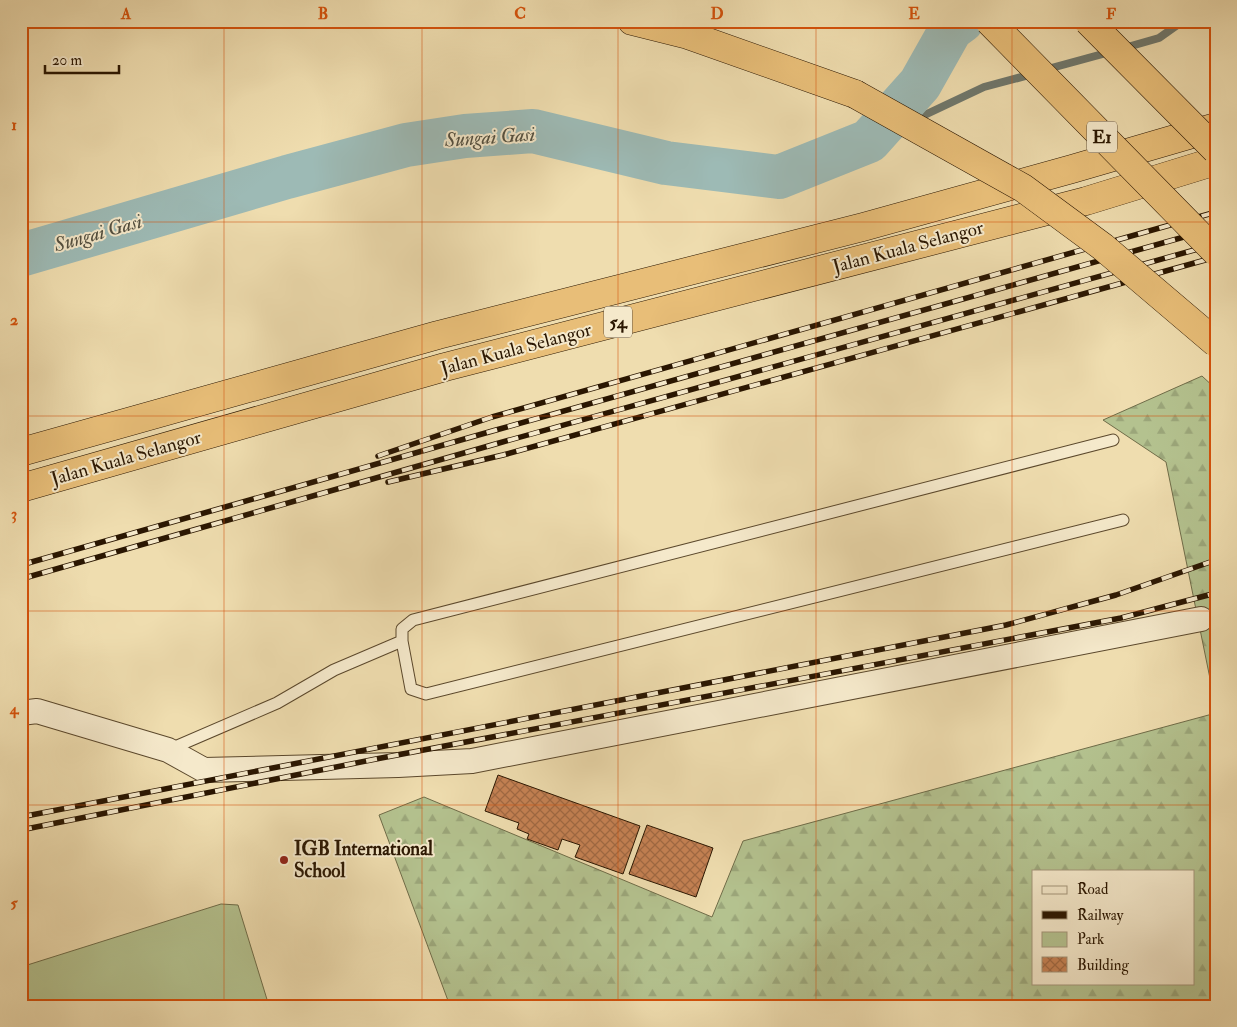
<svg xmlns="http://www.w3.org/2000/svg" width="1237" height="1027" font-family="'IM FELL Double Pica',serif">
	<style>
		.forest { fill: url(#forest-firs); stroke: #6f6c48; fill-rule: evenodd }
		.park { fill: #b4c28f; stroke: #6f6c48 }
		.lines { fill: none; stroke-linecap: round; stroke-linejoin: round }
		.stream { stroke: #6f786d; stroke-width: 8 }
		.river { stroke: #9dbab5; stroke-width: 44 }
		.building { fill: url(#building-cross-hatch); stroke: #2a1601 }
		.lane-casing { stroke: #5b482c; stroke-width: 13 }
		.street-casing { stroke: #5b482c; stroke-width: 26 }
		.highway-casing { stroke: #2a1601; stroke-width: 29 }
		.lane { stroke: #f5e9cb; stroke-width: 11 }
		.street { stroke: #f5e9cb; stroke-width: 24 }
		.highway { stroke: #e8be78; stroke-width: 28 }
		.rail-casing { stroke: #2a1601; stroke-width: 5.5 }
		.rail { stroke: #f5e9cb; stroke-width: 4; stroke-dasharray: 11; stroke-linecap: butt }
		.highway-bridge-casing { stroke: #2a1601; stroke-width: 29; stroke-linecap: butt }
		.highway-bridge { stroke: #e8be78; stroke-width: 28 }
		.grid { fill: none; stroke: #d5520b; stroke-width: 1; stroke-opacity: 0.55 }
		.poi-dot { fill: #8f2418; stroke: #f5e9cb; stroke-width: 2 }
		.labels { text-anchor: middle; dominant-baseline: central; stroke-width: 4; stroke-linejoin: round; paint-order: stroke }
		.shield { fill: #f5e9cb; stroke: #67553e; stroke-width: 1 }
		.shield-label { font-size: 18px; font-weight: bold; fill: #2a1601 }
		.street-label { font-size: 19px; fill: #2a1601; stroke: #f5e9cb }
		.poi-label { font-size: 19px; font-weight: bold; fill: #2a1601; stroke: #f5e9cb; text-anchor: start }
		.water-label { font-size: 20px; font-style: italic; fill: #524f40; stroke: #f5e9cb }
		.neatline { fill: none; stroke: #d5520b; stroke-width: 2 }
		.grid-label { font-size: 16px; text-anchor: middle; font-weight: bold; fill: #d5520b }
	</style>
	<defs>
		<pattern id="forest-firs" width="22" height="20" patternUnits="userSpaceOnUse" patternTransform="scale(1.25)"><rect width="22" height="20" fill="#b4c28f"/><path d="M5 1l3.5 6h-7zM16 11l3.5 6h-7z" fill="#9ba67a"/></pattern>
		<pattern id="building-cross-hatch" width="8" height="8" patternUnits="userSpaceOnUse" patternTransform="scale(1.25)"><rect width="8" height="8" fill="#c68254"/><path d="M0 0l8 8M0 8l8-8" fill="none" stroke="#a16943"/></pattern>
	</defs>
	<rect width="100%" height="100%" fill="#efddaf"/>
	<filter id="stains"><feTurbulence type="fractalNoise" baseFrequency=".004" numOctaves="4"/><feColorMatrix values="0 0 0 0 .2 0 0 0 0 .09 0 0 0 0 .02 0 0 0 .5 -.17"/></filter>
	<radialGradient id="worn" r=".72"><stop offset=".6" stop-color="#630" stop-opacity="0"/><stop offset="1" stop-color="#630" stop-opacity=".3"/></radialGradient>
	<path class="forest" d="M 1202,376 L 1216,389 L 1216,708 L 1166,462 L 1103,420 Z
		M 1216,713 L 1216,1006 L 450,1006 L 379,815 L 424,797 L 712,917 L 743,841 ZM 1033,871 L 1193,871 L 1193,983 L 1033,983 Z"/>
	<path class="park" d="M 221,904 L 238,905 L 269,1006 L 21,1006 L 21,967 Z"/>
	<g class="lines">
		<path class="stream" d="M 1124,48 L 1159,38 L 1183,21
			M 1044,70 L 1110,52
			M 914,120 L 984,87 L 1033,74
			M 869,141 L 901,126"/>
		<path class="river" d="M 21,255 L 287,177 L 406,145 L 465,136 L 533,131 L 666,163 L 779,177 L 869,141 L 920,84 L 951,29 L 962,21"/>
	</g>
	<path class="building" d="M 498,775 L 640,826 L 623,874 L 575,857 L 580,845 L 562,839 L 558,850 L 527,839 L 529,834 L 517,829 L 519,823 L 485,811 Z
		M 647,825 L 713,848 L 696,897 L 629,874 Z"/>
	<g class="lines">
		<defs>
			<path id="lane" d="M 1113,440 L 413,620 L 402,629 L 402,641 L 411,689 L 426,694 L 1123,520
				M 168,750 L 277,703 L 334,670 L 402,641"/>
			<path id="street" d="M 21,713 L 37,711 L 168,750 L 204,770 L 398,765 L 472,761 L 1201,619"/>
			<path id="highway" d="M 632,21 L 688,35 L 855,94
				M 21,452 L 438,335 L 863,227 L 1072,169 L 1216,127
				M 21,488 L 445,367 L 1086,201 L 1216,161"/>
		</defs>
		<use href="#lane" class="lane-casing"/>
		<use href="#street" class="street-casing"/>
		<use href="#highway" class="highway-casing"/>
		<use href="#lane" class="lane"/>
		<use href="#street" class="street"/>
		<use href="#highway" class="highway"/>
		<defs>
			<path id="rail" d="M 378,456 L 492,417 L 1216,212
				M 388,482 L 503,455 L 1216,257
				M 21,565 L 496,430 L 1216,228
				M 21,579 L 499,443 L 1216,244
				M 21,817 L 1006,625 L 1116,595 L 1216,560
				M 21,830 L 376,759 L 1121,618 L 1216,593"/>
		</defs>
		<use href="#rail" class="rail-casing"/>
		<use href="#rail" class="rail"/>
		<defs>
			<path id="highway-bridge" d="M 989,21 L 1216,252
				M 1088,21 L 1216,150
				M 855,94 L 1023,188 L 1103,247 L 1216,343"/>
		</defs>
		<use href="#highway-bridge" class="highway-bridge-casing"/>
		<use href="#highway-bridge" class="highway-bridge"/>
	</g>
	<path class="grid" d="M 224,21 L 224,1006M 422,21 L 422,1006M 618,21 L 618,1006M 816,21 L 816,1006M 1012,21 L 1012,1006M 21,222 L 1216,222M 21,416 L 1216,416M 21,611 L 1216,611M 21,805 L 1216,805"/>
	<circle class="poi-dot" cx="284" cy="860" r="5"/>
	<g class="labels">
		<g class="shield">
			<rect x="1087" y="121.5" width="30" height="31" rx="4"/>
			<rect x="604" y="306.5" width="28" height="31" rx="4"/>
		</g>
		<g class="shield-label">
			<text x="1102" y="137">E1</text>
			<text x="618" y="322">54</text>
		</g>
		<g class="street-label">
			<text transform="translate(908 247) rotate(-15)">Jalan Kuala Selangor</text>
			<text transform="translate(516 349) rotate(-15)">Jalan Kuala Selangor</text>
			<text transform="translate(126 458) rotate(-16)">Jalan Kuala Selangor</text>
		</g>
		<g class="poi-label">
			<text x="294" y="849">IGB International<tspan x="294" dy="22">School</tspan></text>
		</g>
		<g class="water-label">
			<text transform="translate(490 137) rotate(-4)">Sungai Gasi</text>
			<text transform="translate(98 233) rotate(-16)">Sungai Gasi</text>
		</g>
	</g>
	<rect width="1237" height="1027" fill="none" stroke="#efddaf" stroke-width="55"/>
	<rect x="1032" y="870" width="162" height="115" fill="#f5e9cb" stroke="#a4957a"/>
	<rect x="1042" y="886" width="25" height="8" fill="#f5e9cb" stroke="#a4957a"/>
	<text x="1077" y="894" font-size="15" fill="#2a1601">Road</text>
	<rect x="1042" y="911" width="25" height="8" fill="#2a1601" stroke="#a4957a"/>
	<text x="1077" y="920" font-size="15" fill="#2a1601">Railway</text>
	<rect x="1042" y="932" width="25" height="15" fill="#b4c28f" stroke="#a4957a"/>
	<text x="1077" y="944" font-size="15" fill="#2a1601">Park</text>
	<rect x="1042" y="957" width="25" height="15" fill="url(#building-cross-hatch)" stroke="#a4957a"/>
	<text x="1077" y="970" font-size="15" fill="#2a1601">Building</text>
	<path d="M45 65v8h74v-8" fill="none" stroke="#2a1601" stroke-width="2.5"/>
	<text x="52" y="65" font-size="15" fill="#2a1601" stroke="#f5e9cb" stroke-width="4" paint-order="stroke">20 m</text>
	<rect x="28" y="28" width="1182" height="972" class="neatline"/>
	<g class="grid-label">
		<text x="126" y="19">A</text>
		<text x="323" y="19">B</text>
		<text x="520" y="19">C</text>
		<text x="717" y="19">D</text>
		<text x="914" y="19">E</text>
		<text x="1111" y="19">F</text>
		<text x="14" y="130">1</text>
		<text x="14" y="325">2</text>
		<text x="14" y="519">3</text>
		<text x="14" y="714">4</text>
		<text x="14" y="908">5</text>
	</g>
	<rect width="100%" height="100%" filter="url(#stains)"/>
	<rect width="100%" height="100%" fill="url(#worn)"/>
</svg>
